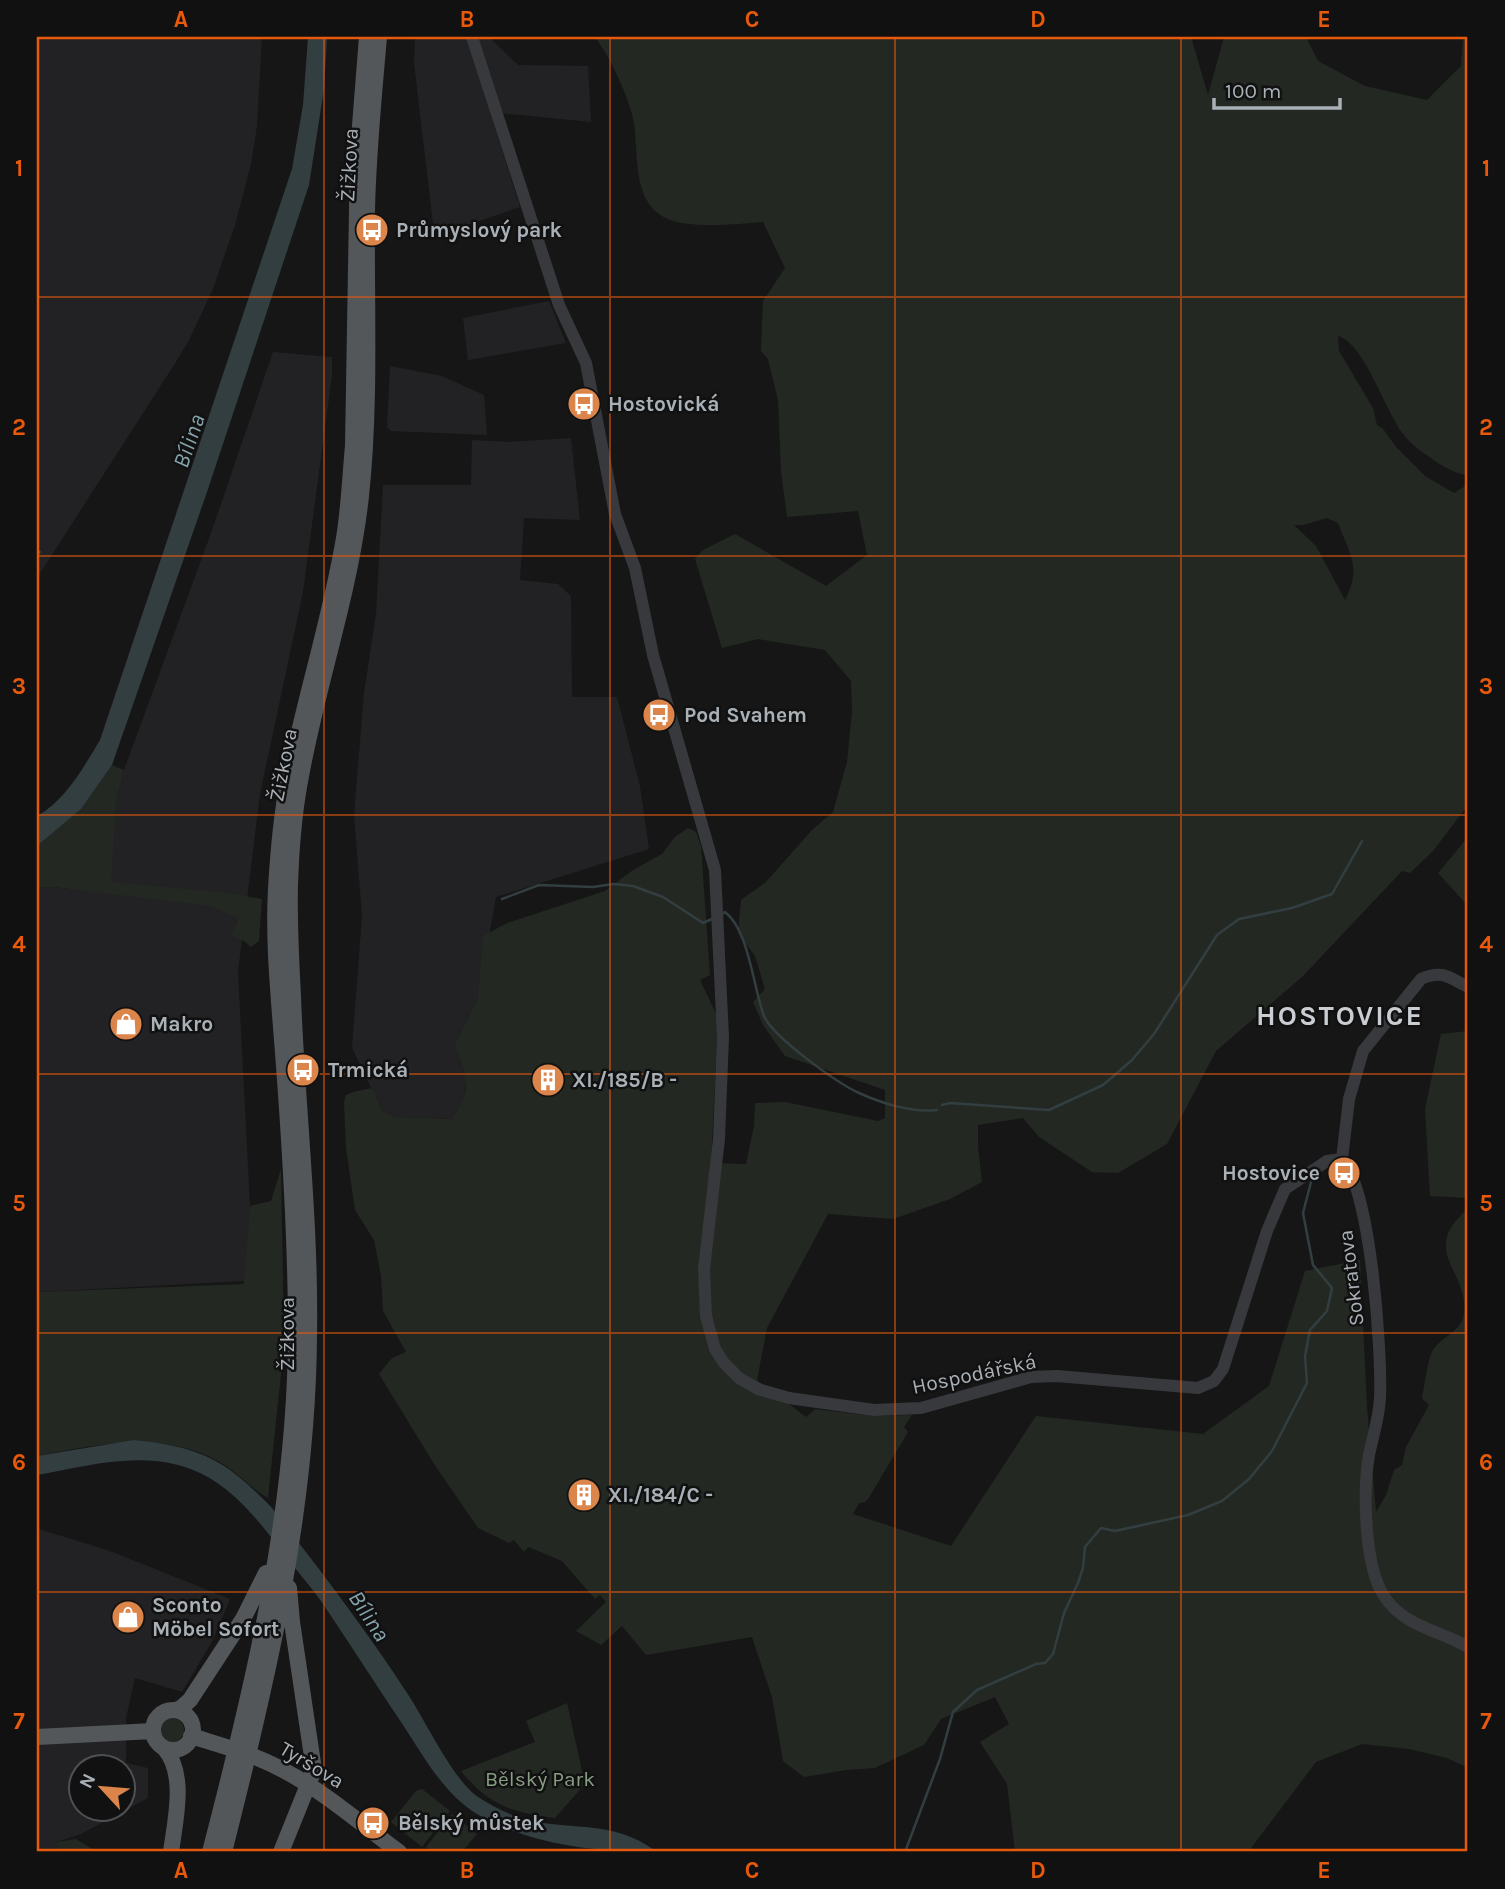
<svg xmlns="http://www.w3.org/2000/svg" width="1505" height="1889" font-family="Karla,sans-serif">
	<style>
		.built { fill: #222224; fill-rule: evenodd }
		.green { fill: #232922; fill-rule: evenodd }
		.water { fill: #333e40 }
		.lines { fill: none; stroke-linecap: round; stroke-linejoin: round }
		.stream { stroke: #333e40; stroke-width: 2.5 }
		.minor { stroke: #37393c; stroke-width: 12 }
		.major { stroke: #54575a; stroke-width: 16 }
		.rail { stroke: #4e5255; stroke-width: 2.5; stroke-dasharray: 9 7; stroke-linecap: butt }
		.grid { fill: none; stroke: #e8590c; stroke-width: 2; stroke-opacity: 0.55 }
		.labels { text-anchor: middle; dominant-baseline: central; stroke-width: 5; stroke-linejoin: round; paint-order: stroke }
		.street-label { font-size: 21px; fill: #a9b0b6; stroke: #111112 }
		.poi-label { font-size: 21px; font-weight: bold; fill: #a9b0b6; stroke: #111112; text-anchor: start }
		.park-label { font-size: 21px; fill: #889e83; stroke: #111112 }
		.water-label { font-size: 23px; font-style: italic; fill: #85a4ac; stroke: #111112 }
		.district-label { font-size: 28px; font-weight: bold; letter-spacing: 2px; fill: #caced2; stroke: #111112 }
		.neatline { fill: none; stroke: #e8590c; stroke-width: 2.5 }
		.grid-label { font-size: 23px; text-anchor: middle; font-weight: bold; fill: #e8590c }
	</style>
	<rect width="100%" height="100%" fill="#161617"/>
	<path class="built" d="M 37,37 L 262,37 L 257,126 L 251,164 L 235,225 L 213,289 L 188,342 L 174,365 L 37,578 Z
		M 415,37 L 489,37 L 518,65 L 588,66 L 591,122 L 490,112 L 520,207 L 442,234 L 433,224 L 414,63 Z
		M 549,301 L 566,343 L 468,360 L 463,318 Z
		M 273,352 L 332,357 L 332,375 L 303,592 L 260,794 L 238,972 L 250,1206 L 245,1281 L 39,1292 L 37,1281 L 37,888 L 52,887 L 109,893 L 116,801 L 124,770 L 211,533 Z
		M 390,366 L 442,376 L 484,395 L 487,435 L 391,431 L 387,427 Z
		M 571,438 L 580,520 L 524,518 L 520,580 L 558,584 L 571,596 L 572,697 L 617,697 L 640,786 L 649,849 L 496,897 L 478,998 L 455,1044 L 466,1079 L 464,1103 L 451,1119 L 395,1117 L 382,1110 L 352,1048 L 362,916 L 354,815 L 364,693 L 376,614 L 383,485 L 471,485 L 472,440 L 508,442 Z
		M 39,1529 L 110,1551 L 230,1599 L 213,1640 L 182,1692 L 135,1678 L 126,1718 L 126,1763 L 148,1768 L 148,1798 L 81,1834 L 57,1842 L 59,1852 L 37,1852 L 37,1530 ZM 80,1766 L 122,1766 L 122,1808 L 80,1808 Z"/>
	<path class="green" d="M 595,37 L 1191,37 L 1208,95 L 1224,37 L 1306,37 L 1318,61 L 1365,86 L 1427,100 L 1461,66 L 1463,37 L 1468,37 L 1468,475 C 1458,475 1447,468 1438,463 C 1427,455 1412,446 1404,435 C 1385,411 1365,344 1338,336 L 1339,351 L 1373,408 L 1377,425 L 1383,429 L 1397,448 L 1425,476 L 1454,493 L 1468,484 L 1468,805 L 1433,851 L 1410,873 L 1402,871 L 1302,977 L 1216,1051 L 1167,1144 L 1118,1173 L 1092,1172 L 1039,1137 L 1023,1118 L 978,1125 L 978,1147 L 982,1182 L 950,1199 L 893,1219 L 828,1214 L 767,1328 L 757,1380 L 806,1417 L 815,1409 L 873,1416 L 912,1415 L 904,1427 L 908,1432 L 868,1499 L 865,1502 L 859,1503 L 853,1514 L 951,1546 L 1036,1416 L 1203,1434 L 1269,1386 L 1305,1271 L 1360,1260 L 1367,1407 L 1376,1512 L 1386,1495 L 1394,1470 L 1402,1465 L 1406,1447 L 1429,1405 L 1422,1398 C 1425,1386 1427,1360 1433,1350 C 1442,1336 1462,1332 1464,1313 C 1469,1271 1418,1250 1468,1209 L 1468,1768 L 1447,1758 L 1409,1749 L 1362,1744 L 1316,1762 L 1248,1852 L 1015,1852 L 1007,1784 L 980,1742 L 1009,1724 L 995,1697 L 941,1719 L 924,1745 L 875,1768 L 846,1770 L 804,1777 L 783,1761 L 772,1697 L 752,1637 L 646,1655 L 622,1626 L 601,1645 L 576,1631 L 606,1602 L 600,1595 L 595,1599 L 562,1561 L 528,1547 L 524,1552 L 514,1540 L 509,1543 L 478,1528 L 434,1464 L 379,1374 L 392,1358 L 406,1352 L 383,1311 L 381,1276 L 374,1240 L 355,1210 L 346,1148 L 344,1102 L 346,1095 L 353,1092 L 372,1088 L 382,1110 L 395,1117 L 451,1119 C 475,1090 465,1077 455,1044 L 478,998 L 483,936 L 507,923 L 605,891 L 633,870 L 662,854 L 675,837 L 688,828 L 696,832 L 701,846 L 710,975 L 700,980 L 718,1018 L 711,1163 L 746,1164 L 754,1126 L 755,1103 L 785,1102 L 878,1121 L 885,1118 L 885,1090 L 785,1056 L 763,1025 L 753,1002 L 765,989 L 755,956 L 738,933 L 741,900 L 766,882 L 812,830 L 833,812 L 847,762 L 852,712 L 851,681 L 825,650 L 758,639 L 722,648 L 695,559 L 703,550 L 735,534 L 826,586 L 867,555 L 858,511 L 787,517 L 781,471 L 778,400 L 768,359 L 761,351 L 763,301 L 785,268 L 763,222 C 737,224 691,229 668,219 C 628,201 641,148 632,114 C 624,87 611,59 595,37 ZM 1327,518 L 1338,523 C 1350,555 1362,568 1345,600 L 1316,546 L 1294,525 L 1303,525 Z
		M 112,765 L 124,770 L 116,801 L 111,882 L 228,893 L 262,899 L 259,941 L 251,947 L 244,941 L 232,935 L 239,918 L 211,906 L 53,887 L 37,888 L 37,846 L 81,809 Z
		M 1468,837 L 1468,906 L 1438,873 Z
		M 1468,1031 L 1468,1198 L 1430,1196 L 1425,1109 L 1441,1034 Z
		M 281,1169 L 284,1345 L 268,1498 C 249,1487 235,1470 216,1460 C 157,1430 98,1445 37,1456 L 37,1281 L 39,1280 L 40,1292 L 244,1284 L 250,1206 L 271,1201 Z
		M 567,1703 L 585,1784 L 555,1818 C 511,1812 490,1806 461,1771 L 535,1742 L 526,1721 Z
		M160 1730a12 12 0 1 1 24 0a12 12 0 1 1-24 0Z
		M 422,1789 L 450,1811 L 422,1847 L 391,1822 L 416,1791 Z
		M 452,1814 L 477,1834 L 462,1852 L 432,1852 L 426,1847 Z
		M 76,1839 L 97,1852 L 59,1852 L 57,1842 Z"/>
	<path class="water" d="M 308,37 L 327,37 L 324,89 L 309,185 L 207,492 L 112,765 L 81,809 L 37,846 L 37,816 C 66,800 83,768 100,740 L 292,169 L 303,105 Z
		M 134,1440 C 201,1447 225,1459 272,1508 C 320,1570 367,1631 409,1696 C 426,1722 454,1781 478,1797 C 490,1805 506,1813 520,1818 C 569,1832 612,1818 657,1852 C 596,1852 530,1845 477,1814 C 444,1794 424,1757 403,1725 C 375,1684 349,1642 321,1601 C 309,1584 294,1568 282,1551 C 254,1515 225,1477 178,1465 C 131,1453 83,1467 37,1475 L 37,1456 Z"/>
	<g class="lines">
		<path class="stream" d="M 502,899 L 539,885 L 593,887 L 614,884 L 633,886 L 663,897 L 703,923 L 712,919
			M 721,915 L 725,912 C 749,930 753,987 764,1016 C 773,1037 837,1083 859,1093 C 881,1103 912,1113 937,1110
			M 942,1105 L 950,1103 L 1049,1110 L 1103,1085 L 1132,1060 L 1154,1034 L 1217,935 L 1239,919 L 1292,908 L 1332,894 L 1362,841
			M 905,1852 L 940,1759 L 953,1712 L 977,1690 L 1036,1664 L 1045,1663 L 1053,1654 L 1064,1613 L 1078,1583 L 1083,1568 L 1085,1547 L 1101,1528 L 1115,1531 L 1188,1515 L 1222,1501 L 1249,1479 L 1272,1451 L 1307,1383 L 1305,1356 L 1310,1330 L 1327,1311 L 1332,1288 L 1313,1265 L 1303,1213 L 1311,1182"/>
		<path class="minor" d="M 472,37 L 559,305 L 586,363 L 615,514 L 635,568 L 653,655 L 715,870 L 723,1037 L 719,1139 L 704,1269 L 706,1316 L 715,1349 L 724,1363 L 739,1378 L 758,1389 L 789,1398 L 874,1410 L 921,1408 L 1031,1377 L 1057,1376 L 1198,1388 L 1214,1381 L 1223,1369 L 1267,1231 L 1285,1189 L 1327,1161 L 1342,1159
			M 1342,1159 C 1371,1190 1382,1352 1380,1398 C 1379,1418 1373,1436 1369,1455 C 1363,1490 1364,1566 1384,1596 C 1404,1627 1439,1630 1468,1647
			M 1342,1159 L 1349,1099 L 1363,1051 L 1421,979 C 1442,969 1450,978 1468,987"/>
		<path class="major" d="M 176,1710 L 181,1708 L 190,1700 L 243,1619 L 266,1573
			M153 1730a20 20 0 1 1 40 0a20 20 0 1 1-40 0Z
			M 191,1736 C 223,1746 254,1754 283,1770 C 325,1792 361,1824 399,1852
			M 37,1737 L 153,1731
			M 164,1748 C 187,1774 175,1821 171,1852
			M 210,1852 C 254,1683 296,1508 296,1331 C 296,1239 290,1145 283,1053 C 279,998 273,944 276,889 C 278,853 281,817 288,782 C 304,700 330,621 344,538 C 349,508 350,477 353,446 L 358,151 L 367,37
			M 224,1852 C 267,1683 308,1511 309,1336 C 311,1222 297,1109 293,996 C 291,959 289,922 290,885 C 291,854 293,824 298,793 C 314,693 350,598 361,496 C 371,402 366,306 367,211 C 368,153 374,95 379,37
			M 281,1852 L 314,1770 L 292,1622 L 289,1588"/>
		<path class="rail" d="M 37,555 L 40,551"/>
	</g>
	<path class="grid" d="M 324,37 L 324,1852M 610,37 L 610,1852M 895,37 L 895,1852M 1181,37 L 1181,1852M 37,297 L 1468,297M 37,556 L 1468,556M 37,815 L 1468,815M 37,1074 L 1468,1074M 37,1333 L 1468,1333M 37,1592 L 1468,1592"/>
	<defs>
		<symbol id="bus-disc" viewBox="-11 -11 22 22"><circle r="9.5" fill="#db854a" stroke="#111112"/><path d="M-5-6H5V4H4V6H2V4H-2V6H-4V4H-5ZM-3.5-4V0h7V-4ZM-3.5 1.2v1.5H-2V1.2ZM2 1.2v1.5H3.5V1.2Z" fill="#fff"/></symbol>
		<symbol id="shop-disc" viewBox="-11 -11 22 22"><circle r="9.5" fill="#db854a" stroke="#111112"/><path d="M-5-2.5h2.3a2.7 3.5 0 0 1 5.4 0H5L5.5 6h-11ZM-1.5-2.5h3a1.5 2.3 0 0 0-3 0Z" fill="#fff"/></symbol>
		<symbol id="building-disc" viewBox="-11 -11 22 22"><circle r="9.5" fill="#db854a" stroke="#111112"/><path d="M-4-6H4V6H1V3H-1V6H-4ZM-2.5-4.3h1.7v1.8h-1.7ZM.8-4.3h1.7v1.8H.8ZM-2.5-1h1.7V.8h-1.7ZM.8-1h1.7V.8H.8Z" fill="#fff"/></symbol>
	</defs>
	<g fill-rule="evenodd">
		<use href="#bus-disc" x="353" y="211" width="38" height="38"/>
		<use href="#bus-disc" x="565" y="385" width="38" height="38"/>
		<use href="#bus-disc" x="640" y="696" width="38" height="38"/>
		<use href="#shop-disc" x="107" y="1005" width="38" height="38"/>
		<use href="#bus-disc" x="284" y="1051" width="38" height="38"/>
		<use href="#building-disc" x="529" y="1061" width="38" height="38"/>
		<use href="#bus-disc" x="1325" y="1154" width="38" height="38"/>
		<use href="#building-disc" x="565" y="1476" width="38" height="38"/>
		<use href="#shop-disc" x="109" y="1598" width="38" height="38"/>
		<use href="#bus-disc" x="354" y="1804" width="38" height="38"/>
	</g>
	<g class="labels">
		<g class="street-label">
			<text transform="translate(349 165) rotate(-87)">Žižkova</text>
			<text transform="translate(283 765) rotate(-79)">Žižkova</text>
			<text transform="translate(1351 1278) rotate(-97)">Sokratova</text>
			<text transform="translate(287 1334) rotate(-90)">Žižkova</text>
			<text transform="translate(974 1374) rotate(-12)">Hospodářská</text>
			<text transform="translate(312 1765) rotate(31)">Tyršova</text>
		</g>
		<g class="poi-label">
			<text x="396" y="230">Průmyslový park</text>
			<text x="608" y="404">Hostovická</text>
			<text x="684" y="715">Pod Svahem</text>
			<text x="150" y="1024">Makro</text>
			<text x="328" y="1070">Trmická</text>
			<text x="572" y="1080">XI./185/B -</text>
			<text x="1320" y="1173" text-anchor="end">Hostovice</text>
			<text x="608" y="1495">XI./184/C -</text>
			<text x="152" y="1605">Sconto<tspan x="152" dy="24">Möbel Sofort</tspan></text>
			<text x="398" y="1823">Bělský můstek</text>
		</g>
		<g class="park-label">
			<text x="540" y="1779">Bělský Park</text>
		</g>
		<g class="water-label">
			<text transform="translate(189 441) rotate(-71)">Bílina</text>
			<text transform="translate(369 1616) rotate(57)">Bílina</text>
		</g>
		<g class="district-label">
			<text x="1340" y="1015">HOSTOVICE</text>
		</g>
	</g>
	<rect width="1505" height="1889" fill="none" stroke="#111112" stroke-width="77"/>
	<g transform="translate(102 1788) rotate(296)"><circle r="33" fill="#111112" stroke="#4e5154" stroke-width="2"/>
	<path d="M0-5L12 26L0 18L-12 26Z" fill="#db854a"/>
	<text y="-10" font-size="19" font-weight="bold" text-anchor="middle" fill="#a9b0b6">N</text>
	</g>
	<path d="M1214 98v10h126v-10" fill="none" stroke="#a9b0b6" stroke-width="3.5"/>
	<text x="1225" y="98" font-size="21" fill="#a9b0b6" stroke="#111112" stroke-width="5" paint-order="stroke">100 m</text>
	<rect x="38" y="38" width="1428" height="1812" class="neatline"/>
	<g class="grid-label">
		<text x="181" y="27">A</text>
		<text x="467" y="27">B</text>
		<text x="752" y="27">C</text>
		<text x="1038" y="27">D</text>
		<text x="1324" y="27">E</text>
		<text x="19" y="176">1</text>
		<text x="1486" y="176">1</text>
		<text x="19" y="435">2</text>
		<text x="1486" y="435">2</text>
		<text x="19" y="694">3</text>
		<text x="1486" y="694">3</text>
		<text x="19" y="952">4</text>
		<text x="1486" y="952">4</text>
		<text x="19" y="1211">5</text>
		<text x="1486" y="1211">5</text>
		<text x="19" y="1470">6</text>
		<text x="1486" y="1470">6</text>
		<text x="19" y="1729">7</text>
		<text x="1486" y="1729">7</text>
		<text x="181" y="1878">A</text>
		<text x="467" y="1878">B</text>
		<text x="752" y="1878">C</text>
		<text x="1038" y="1878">D</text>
		<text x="1324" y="1878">E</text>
	</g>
</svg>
